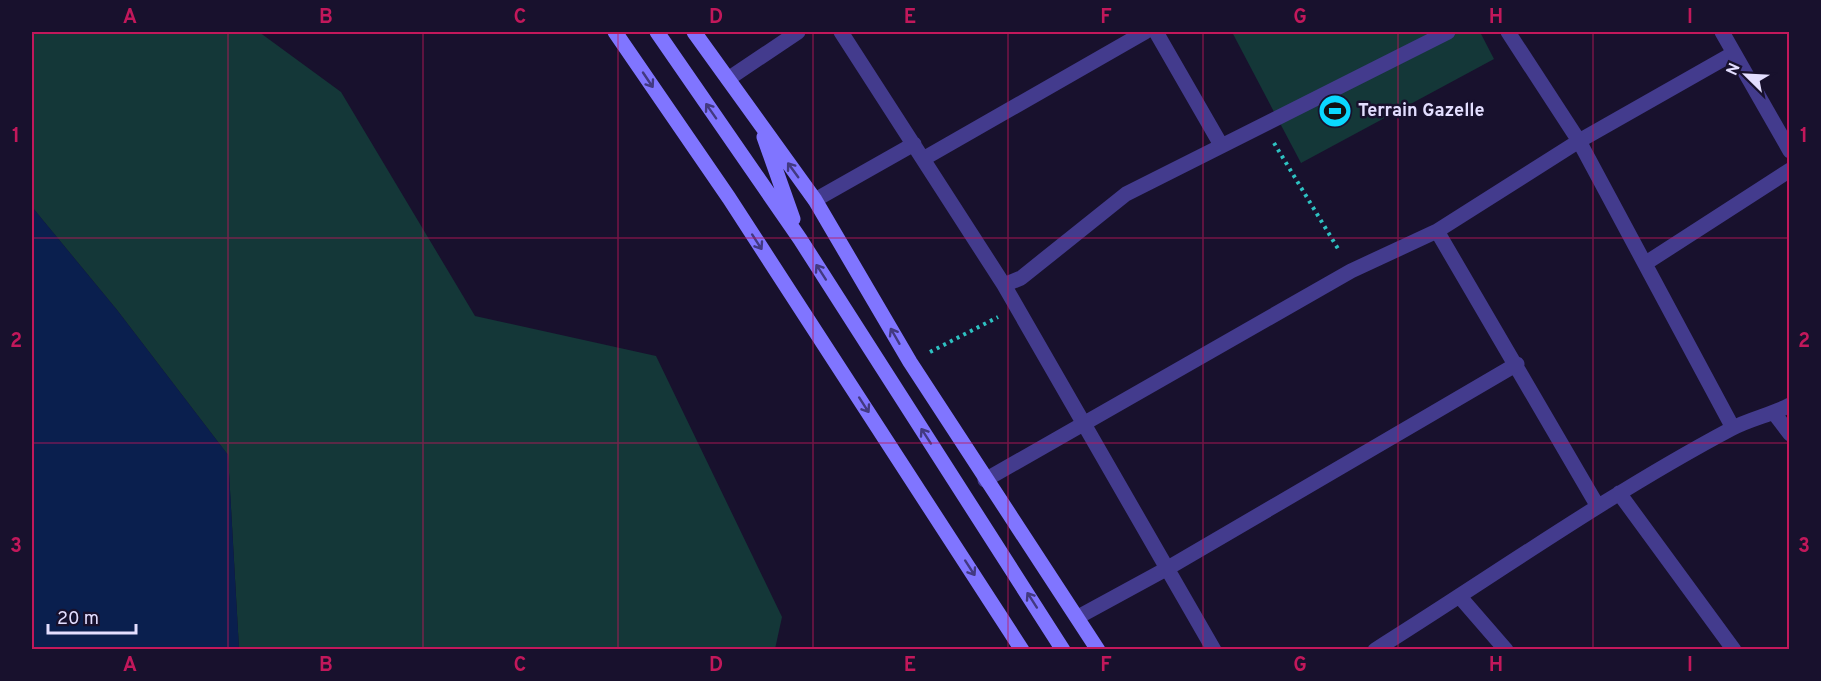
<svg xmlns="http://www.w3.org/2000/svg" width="1821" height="681" font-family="Overpass,sans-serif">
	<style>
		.green { fill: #143738 }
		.water { fill: #0a1f4e }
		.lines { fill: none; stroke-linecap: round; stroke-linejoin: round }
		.path { stroke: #2ec2c2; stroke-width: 4; stroke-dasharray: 3 4.5; stroke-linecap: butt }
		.minor { stroke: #433b8d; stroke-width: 15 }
		.secondary { stroke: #8075ff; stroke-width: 15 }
		.oneway { stroke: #423981 }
		.grid { fill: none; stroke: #c2185b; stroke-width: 1.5; stroke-opacity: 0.55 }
		.labels { text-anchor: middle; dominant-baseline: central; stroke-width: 5; stroke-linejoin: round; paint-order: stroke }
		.poi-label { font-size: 18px; font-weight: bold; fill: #e3deff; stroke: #18112d; text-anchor: start }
		.neatline { fill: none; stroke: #c2185b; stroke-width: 2 }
		.grid-label { font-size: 20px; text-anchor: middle; font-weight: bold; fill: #c2185b }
	</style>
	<rect width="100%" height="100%" fill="#18112d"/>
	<path class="green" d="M 32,32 L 259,32 L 341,92 L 475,316 L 656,356 L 782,617 L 775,649 L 239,649 L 228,455 L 117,310 L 32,207 Z
		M 1232,32 L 1480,32 L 1494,59 L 1301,163 Z"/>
	<path class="water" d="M 32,207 L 117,310 L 228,455 L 239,649 L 32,649 Z"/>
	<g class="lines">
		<path class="path" d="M 1274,143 L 1340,252
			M 930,352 L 998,317"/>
		<path class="minor" d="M 841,32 L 1004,285
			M 1156,32 L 1221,145
			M 1508,32 L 1579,141 L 1733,428
			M 1722,32 L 1790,151
			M 728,79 L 798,32
			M 923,159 L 1145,32
			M 815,200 L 914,144
			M 1437,231 L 1597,505
			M 1646,263 L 1790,170
			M 1774,413 L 1790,434
			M 985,480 L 1351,271 L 1437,231 L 1579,141 L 1734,53
			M 1619,493 L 1734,650
			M 1460,597 L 1506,650
			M 1078,617 L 1168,568 L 1517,364
			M 1214,650 L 1004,285 L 1021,278 L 1126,194 L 1448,32
			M 1375,650 C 1493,576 1607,495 1731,429 C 1749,419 1771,415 1790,405"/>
		<path class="secondary" d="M 615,32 L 729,198 L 1022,650
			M 657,32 L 800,239 L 1063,650
			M 694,32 L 815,200 L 910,362 L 1098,650
			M 764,137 L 793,219"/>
	</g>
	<defs><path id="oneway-shaft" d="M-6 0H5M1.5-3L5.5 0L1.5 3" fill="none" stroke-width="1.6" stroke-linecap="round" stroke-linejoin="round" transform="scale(1.5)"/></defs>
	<g class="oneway">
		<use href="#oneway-shaft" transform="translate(648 80) rotate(56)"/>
		<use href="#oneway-shaft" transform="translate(711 111) rotate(-125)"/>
		<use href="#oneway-shaft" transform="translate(793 170) rotate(-126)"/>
		<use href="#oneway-shaft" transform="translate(757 242) rotate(57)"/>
		<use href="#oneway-shaft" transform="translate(821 272) rotate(-123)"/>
		<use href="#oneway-shaft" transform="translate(895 336) rotate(-120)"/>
		<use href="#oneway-shaft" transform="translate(864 405) rotate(57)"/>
		<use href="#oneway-shaft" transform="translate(926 436) rotate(-123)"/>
		<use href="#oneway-shaft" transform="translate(970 568) rotate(57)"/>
		<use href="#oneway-shaft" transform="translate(1032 600) rotate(-123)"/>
	</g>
	<path class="grid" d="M 228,32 L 228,650M 423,32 L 423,650M 618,32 L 618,650M 813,32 L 813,650M 1008,32 L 1008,650M 1203,32 L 1203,650M 1398,32 L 1398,650M 1593,32 L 1593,650M 32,238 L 1790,238M 32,443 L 1790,443"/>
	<defs>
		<symbol id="stadium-disc" viewBox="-11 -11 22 22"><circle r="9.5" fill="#0ad8ff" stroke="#18112d"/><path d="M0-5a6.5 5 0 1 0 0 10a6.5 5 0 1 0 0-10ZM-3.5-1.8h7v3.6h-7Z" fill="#111"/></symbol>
	</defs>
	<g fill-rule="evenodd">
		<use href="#stadium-disc" x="1316" y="92" width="38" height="38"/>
	</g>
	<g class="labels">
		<g class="poi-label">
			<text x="1358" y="111">Terrain Gazelle</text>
		</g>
	</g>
	<rect width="1821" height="681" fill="none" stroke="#18112d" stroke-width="66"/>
	<g transform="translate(1746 75) rotate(294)" stroke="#18112d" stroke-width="4.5" paint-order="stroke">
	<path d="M0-4.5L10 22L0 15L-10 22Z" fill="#e3deff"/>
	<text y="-9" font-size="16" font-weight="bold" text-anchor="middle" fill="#e3deff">N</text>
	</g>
	<path d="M48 624v9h88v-9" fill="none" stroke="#e3deff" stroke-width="3"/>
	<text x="57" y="624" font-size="18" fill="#e3deff" stroke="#18112d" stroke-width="4.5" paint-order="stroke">20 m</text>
	<rect x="33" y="33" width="1755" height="615" class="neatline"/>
	<g class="grid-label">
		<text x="130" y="23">A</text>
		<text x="326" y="23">B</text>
		<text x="520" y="23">C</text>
		<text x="716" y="23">D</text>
		<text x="910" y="23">E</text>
		<text x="1106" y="23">F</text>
		<text x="1300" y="23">G</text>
		<text x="1496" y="23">H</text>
		<text x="1690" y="23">I</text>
		<text x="16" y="142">1</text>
		<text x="1804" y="142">1</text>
		<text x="16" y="347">2</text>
		<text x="1804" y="347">2</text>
		<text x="16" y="552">3</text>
		<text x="1804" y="552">3</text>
		<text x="130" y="671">A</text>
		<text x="326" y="671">B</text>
		<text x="520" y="671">C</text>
		<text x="716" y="671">D</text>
		<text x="910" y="671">E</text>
		<text x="1106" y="671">F</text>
		<text x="1300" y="671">G</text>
		<text x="1496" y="671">H</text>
		<text x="1690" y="671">I</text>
	</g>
</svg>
